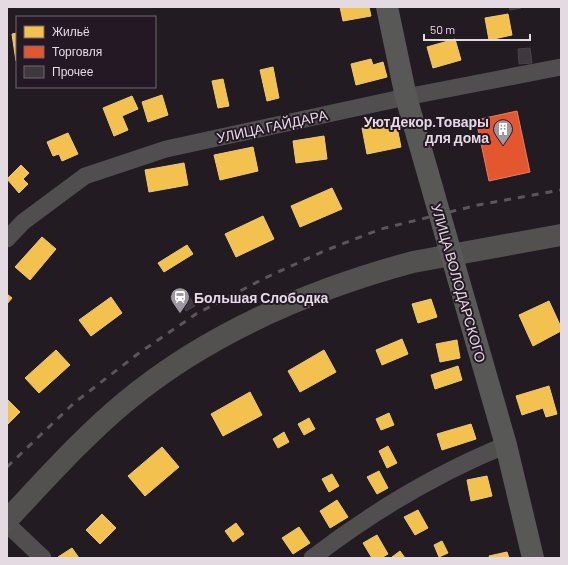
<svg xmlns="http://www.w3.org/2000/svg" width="568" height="565" font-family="Barlow,sans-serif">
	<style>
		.homes { fill: #f2c14e; stroke: #eec87a }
		.shops { fill: #e4572e; stroke: #e47e64 }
		.building { fill: #3f383f; stroke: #4a444a }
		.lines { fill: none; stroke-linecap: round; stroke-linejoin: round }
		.street { stroke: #504e4f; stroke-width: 17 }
		.secondary { stroke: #52514f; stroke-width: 22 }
		.primary { stroke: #585856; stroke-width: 22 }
		.rail { stroke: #595758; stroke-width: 3; stroke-dasharray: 7 7; stroke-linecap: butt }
		.labels { text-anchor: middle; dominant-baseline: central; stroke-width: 4; stroke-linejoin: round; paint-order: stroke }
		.poi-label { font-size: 14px; font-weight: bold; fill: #e3dae2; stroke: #251825; text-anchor: end }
		.street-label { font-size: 14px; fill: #e3dae2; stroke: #251825 }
	</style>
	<rect width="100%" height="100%" fill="#221b22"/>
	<path class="homes" d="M 340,7 L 369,7 L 371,16 L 343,21 Z
		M 508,14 L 512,35 L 489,40 L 485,18 Z
		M 17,33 L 17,61 L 16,61 L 12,34 Z
		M 455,39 L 461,60 L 433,68 L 427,47 Z
		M 371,59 L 373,65 L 383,62 L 387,77 L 356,85 L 351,64 Z
		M 273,67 L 279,98 L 267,101 L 260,70 Z
		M 223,79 L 229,106 L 218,108 L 212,81 Z
		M 162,95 L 168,115 L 148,122 L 142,102 Z
		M 132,96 L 138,109 L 122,116 L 128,130 L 114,136 L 103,108 Z
		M 396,122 L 401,147 L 367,154 L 362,128 Z
		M 68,133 L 78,154 L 62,161 L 59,154 L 53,156 L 47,142 Z
		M 324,136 L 327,159 L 296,163 L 293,141 Z
		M 253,147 L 258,171 L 220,180 L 214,155 Z
		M 184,163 L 188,185 L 149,192 L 145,170 Z
		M 21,165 L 29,173 L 23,179 L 28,184 L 19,193 L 7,179 Z
		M 332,188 L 342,209 L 300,227 L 291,206 Z
		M 263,216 L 274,239 L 236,257 L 225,234 Z
		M 42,237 L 56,249 L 30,280 L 15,267 Z
		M 187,245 L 193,254 L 164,272 L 158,263 Z
		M 7,294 L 12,298 L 7,304 Z
		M 111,297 L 122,313 L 91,336 L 79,320 Z
		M 431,299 L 437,317 L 418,323 L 412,304 Z
		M 549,301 L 561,327 L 561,331 L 533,346 L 519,315 Z
		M 402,339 L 408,354 L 382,365 L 376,350 Z
		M 457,340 L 460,358 L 440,362 L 436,344 Z
		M 56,350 L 70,365 L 39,393 L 25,378 Z
		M 324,350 L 336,372 L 300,392 L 288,371 Z
		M 458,366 L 462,380 L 435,389 L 431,375 Z
		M 549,386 L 557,414 L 546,417 L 543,408 L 522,415 L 516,396 Z
		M 250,392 L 262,415 L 223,436 L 211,414 Z
		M 7,399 L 20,412 L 7,425 Z
		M 389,413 L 394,425 L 381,430 L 376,419 Z
		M 309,418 L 315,429 L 304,435 L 298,424 Z
		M 471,424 L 476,439 L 442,450 L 437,434 Z
		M 284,432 L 289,442 L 278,448 L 273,439 Z
		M 388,446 L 397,463 L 387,468 L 379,451 Z
		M 162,447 L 179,467 L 145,496 L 128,476 Z
		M 379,471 L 388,488 L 377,494 L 367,477 Z
		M 332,474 L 339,486 L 329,492 L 322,479 Z
		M 487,476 L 492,496 L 471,501 L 467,480 Z
		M 337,500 L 348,517 L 330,528 L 320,511 Z
		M 418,510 L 428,528 L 415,535 L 404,517 Z
		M 102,514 L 116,528 L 100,544 L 86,530 Z
		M 236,523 L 244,534 L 233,542 L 225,531 Z
		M 299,527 L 310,543 L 293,554 L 282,538 Z
		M 377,535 L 388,554 L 381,558 L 372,558 L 363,543 Z
		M 442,541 L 448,553 L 439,557 L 434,545 Z
		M 72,548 L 79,558 L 59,558 L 58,557 Z
		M 400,551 L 405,558 L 392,558 L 392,557 Z
		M 507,552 L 509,558 L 490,558 L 489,556 Z"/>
	<path class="shops" d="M 517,111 L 530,172 L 489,181 L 476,120 Z"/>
	<path class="building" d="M 509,7 L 521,7 L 521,8 L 510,10 Z
		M 530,48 L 532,63 L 519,64 L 518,49 Z
		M 190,298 L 195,306 L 186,311 L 182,303 Z"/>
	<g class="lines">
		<path class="street" d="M 7,239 L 23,222 L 85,176 L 166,149 L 406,97 L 561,67
			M 7,524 L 43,558
			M 312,558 C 371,513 437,473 506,445"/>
		<path class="secondary" d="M 7,520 C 45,480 82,438 124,403 C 207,334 309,290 413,262 L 561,235"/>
		<path class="primary" d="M 387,7 L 406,97 L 506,445 L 533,558"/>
		<path class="rail" d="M 7,467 L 74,403 L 139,353 L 196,314 L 265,278 L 324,251 L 381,229 L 478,205 L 561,190"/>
	</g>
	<defs>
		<symbol id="building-pin" viewBox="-11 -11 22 30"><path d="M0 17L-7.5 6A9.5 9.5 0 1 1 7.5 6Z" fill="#9f979f" stroke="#251825"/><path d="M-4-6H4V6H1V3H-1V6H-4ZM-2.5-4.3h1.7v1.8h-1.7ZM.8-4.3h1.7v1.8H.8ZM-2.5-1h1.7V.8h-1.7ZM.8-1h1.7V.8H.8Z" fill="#fff"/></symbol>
		<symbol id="station-pin" viewBox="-11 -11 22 30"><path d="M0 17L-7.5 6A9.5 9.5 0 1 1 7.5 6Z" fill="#9f979f" stroke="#251825"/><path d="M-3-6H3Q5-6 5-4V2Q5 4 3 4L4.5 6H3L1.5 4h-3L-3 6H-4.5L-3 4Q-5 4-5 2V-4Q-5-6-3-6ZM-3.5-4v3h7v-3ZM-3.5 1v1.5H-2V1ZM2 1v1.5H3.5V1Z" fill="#fff"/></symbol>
	</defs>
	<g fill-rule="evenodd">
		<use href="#building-pin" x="492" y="118" width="22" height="30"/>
		<use href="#station-pin" x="169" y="286" width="22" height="30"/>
	</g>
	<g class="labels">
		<g class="poi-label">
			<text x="489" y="121">УютДекор.Товары<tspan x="489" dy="16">для дома</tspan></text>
			<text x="194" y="297" text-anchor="start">Большая Слободка</text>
		</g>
		<g class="street-label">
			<text transform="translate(272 126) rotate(-12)">УЛИЦА ГАЙДАРА</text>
			<text transform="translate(459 283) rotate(74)">УЛИЦА ВОЛОДАРСКОГО</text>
		</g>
	</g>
	<rect width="568" height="565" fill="none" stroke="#e3dae2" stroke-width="16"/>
	<rect x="16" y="16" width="140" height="72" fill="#251825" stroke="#716671"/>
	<rect x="24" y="26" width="20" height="12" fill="#f2c14e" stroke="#716671"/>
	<text x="52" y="36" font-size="12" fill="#e3dae2">Жильё</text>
	<rect x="24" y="46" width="20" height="12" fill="#e4572e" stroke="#716671"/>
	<text x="52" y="56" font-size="12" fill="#e3dae2">Торговля</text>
	<rect x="24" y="66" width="20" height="12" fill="#3f383f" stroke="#716671"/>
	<text x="52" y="76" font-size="12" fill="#e3dae2">Прочее</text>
	<path d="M424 34v6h106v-6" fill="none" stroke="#e3dae2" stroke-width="2"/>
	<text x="430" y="34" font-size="12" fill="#e3dae2" stroke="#251825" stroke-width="3" paint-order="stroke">50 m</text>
</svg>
